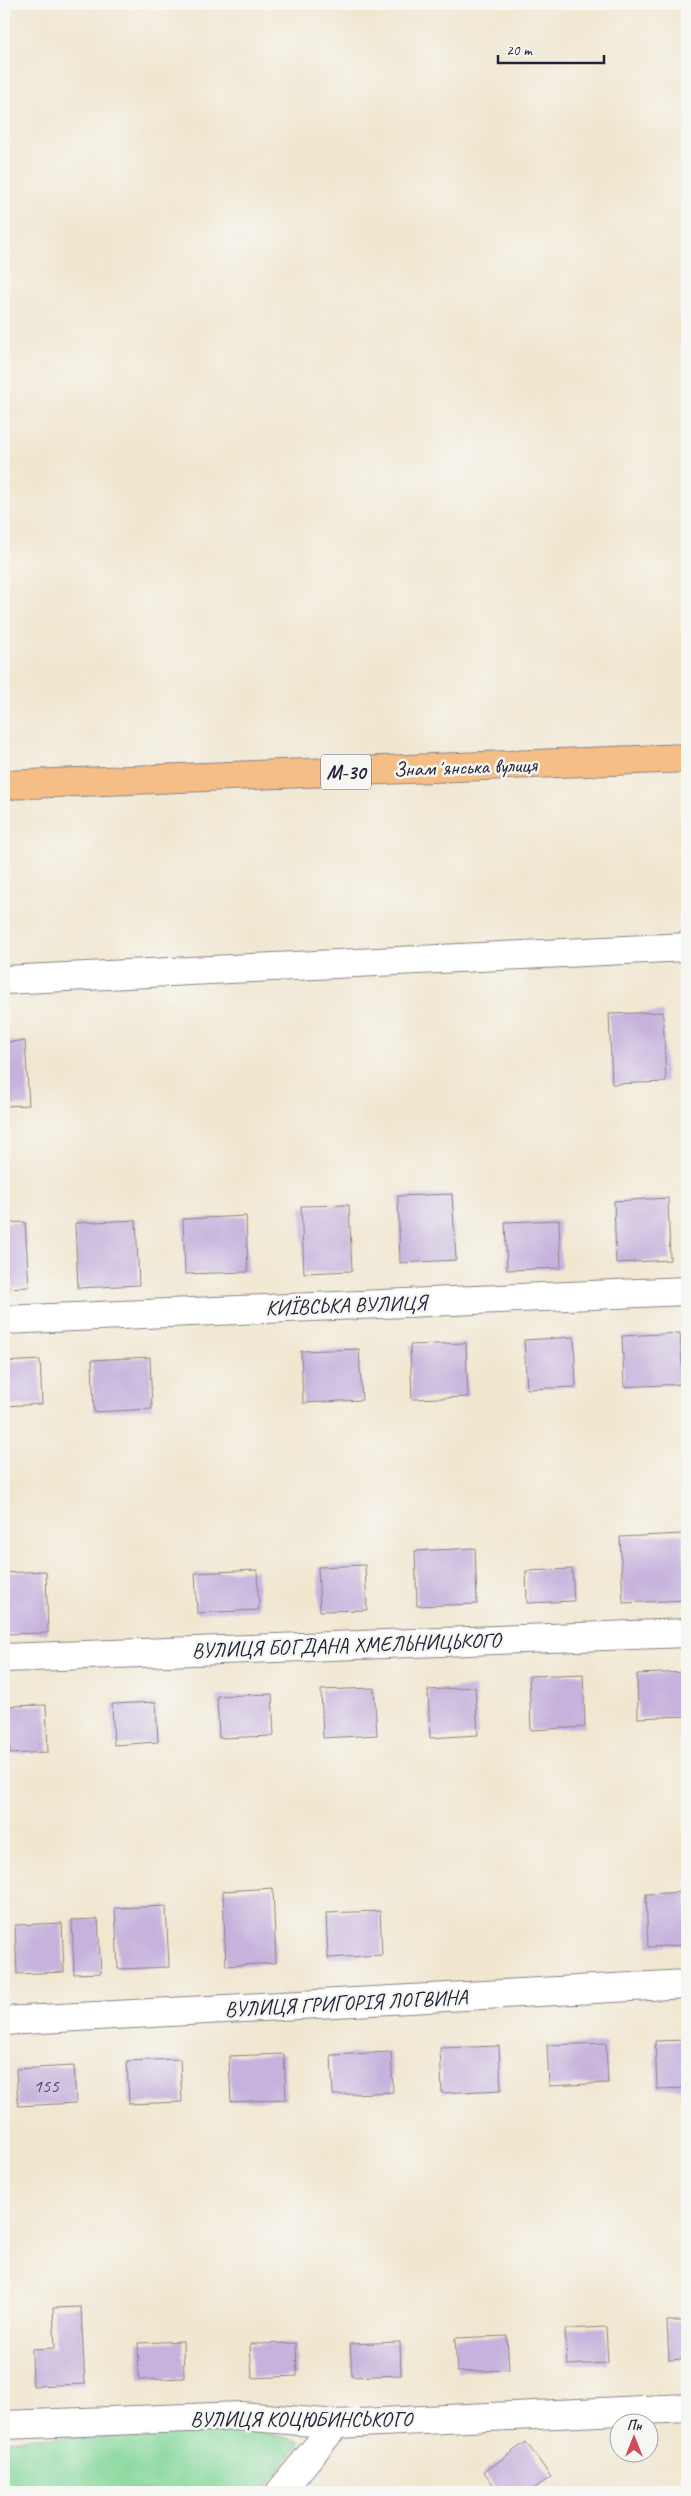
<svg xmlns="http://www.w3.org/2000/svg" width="691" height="2496" font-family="Caveat,sans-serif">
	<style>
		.green { fill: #83d79a; stroke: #527c6a }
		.building { fill: #c6b3dd }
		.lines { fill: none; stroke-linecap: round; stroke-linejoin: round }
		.minor-casing { stroke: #8a8486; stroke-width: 30 }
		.highway-casing { stroke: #8a8486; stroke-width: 30 }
		.minor { stroke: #fff; stroke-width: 28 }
		.highway { stroke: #f6be87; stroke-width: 28 }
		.labels { text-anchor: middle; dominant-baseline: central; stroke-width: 5; stroke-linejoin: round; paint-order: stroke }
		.number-label { font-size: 19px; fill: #4b4664 }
		.shield { fill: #f6f6f2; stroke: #626272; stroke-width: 1 }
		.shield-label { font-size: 20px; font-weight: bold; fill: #22223b }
		.street-label { font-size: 21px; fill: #22223b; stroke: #f6f6f2 }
	</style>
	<rect width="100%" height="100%" fill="#f6f6f2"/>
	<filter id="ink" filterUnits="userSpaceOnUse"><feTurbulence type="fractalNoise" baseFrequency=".02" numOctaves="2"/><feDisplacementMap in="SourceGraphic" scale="10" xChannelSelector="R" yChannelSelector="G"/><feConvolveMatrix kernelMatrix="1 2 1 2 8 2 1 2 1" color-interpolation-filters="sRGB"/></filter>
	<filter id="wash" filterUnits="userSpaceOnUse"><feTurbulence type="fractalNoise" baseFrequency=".0096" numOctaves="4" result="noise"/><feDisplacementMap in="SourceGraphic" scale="20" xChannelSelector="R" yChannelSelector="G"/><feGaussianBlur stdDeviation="1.12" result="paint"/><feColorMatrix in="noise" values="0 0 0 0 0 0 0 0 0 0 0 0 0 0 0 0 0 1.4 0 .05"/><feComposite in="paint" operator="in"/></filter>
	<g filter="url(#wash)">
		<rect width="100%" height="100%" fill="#f1e7d1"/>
		<path class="green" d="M 235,2427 L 301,2441 L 263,2492 L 4,2492 L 4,2440 Z"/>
		<g id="blocks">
			<path class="building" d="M 663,1012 L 666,1082 L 612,1084 L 609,1014 Z
				M 25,1041 L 29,1105 L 4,1106 L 4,1042 Z
				M 452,1194 L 456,1260 L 400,1263 L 398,1196 Z
				M 668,1198 L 670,1260 L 616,1263 L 614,1201 Z
				M 349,1205 L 352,1271 L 304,1273 L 301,1206 Z
				M 246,1216 L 248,1272 L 185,1274 L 183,1219 Z
				M 136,1220 L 139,1285 L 78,1288 L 75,1223 Z
				M 559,1220 L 561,1268 L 507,1270 L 505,1222 Z
				M 25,1222 L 29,1287 L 4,1288 L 4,1223 Z
				M 680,1333 L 683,1384 L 624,1387 L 622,1336 Z
				M 574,1337 L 576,1387 L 527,1389 L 524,1340 Z
				M 466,1343 L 468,1397 L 412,1399 L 410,1345 Z
				M 359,1349 L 362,1400 L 303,1403 L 301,1351 Z
				M 150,1357 L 152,1409 L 94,1412 L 92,1360 Z
				M 40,1360 L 42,1404 L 4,1406 L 4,1362 Z
				M 683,1534 L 686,1600 L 623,1603 L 620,1537 Z
				M 475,1548 L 477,1604 L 417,1606 L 415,1551 Z
				M 365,1565 L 367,1610 L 320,1611 L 318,1567 Z
				M 572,1569 L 574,1601 L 527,1603 L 526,1571 Z
				M 257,1570 L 259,1610 L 197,1613 L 195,1573 Z
				M 46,1571 L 48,1633 L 4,1634 L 4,1573 Z
				M 687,1672 L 687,1716 L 638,1718 L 637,1674 Z
				M 583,1674 L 585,1727 L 531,1730 L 529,1676 Z
				M 475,1687 L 478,1735 L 430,1738 L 428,1690 Z
				M 374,1688 L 377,1735 L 323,1738 L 321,1690 Z
				M 272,1694 L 274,1736 L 219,1738 L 217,1696 Z
				M 156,1702 L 158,1742 L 114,1745 L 112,1704 Z
				M 46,1705 L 48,1752 L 10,1754 L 8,1706 Z
				M 273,1888 L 276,1963 L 226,1966 L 223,1891 Z
				M 687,1892 L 687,1945 L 648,1947 L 646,1894 Z
				M 166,1906 L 169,1967 L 118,1969 L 115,1908 Z
				M 380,1911 L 382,1955 L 328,1958 L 326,1913 Z
				M 98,1919 L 101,1973 L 74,1974 L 72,1920 Z
				M 62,1923 L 64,1972 L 17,1974 L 15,1925 Z
				M 687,2040 L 687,2088 L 657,2089 L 655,2041 Z
				M 606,2043 L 608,2083 L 549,2086 L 547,2045 Z
				M 499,2046 L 501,2090 L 442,2093 L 440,2048 Z
				M 391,2052 L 393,2092 L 333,2095 L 331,2055 Z
				M 284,2054 L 286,2099 L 231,2102 L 229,2056 Z
				M 180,2059 L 182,2102 L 129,2104 L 127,2061 Z
				M 74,2066 L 76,2103 L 18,2106 L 16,2069 Z
				M 81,2307 L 85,2384 L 33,2386 L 32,2349 L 55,2348 L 53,2308 Z
				M 667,2321 L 687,2321 L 687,2359 L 669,2360 Z
				M 606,2327 L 608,2363 L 567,2365 L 565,2329 Z
				M 507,2336 L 509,2370 L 457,2372 L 455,2338 Z
				M 183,2341 L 184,2378 L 139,2380 L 138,2343 Z
				M 400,2342 L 401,2375 L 352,2377 L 350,2344 Z
				M 296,2343 L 297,2376 L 252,2378 L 250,2344 Z
				M 526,2442 L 551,2477 L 529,2492 L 499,2492 L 484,2472 Z"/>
		</g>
	</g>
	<g filter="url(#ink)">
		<use href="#blocks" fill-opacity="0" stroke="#8a8486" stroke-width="1"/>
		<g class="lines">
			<defs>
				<path id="minor" d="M 4,980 L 687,947
					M 4,1320 L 687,1291
					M 4,1658 L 687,1633
					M 4,2021 L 687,1984
					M 4,2425 L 241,2416 L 336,2424 L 687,2408
					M 280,2492 L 336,2424"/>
				<path id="highway" d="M 4,785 L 687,758"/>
			</defs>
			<use href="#minor" class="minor-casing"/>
			<use href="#highway" class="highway-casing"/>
			<use href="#minor" class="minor"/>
			<use href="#highway" class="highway"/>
		</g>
	</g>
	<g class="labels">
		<g class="number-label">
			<text x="46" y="2086">155</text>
		</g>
		<rect class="shield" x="321" y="754.5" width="50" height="35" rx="4"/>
		<g class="shield-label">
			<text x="346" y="772">М-30</text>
		</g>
		<g class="street-label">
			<text transform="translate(465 767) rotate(-2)">Знамʼянська вулиця</text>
			<text transform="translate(346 1305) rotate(-2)">КИЇВСЬКА ВУЛИЦЯ</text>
			<text transform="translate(346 1645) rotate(-2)">ВУЛИЦЯ БОГДАНА ХМЕЛЬНИЦЬКОГО</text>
			<text transform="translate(346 2003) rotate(-3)">ВУЛИЦЯ ГРИГОРІЯ ЛОГВИНА</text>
			<text x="301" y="2419">ВУЛИЦЯ КОЦЮБИНСЬКОГО</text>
		</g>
	</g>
	<rect width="691" height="2496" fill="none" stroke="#f6f6f2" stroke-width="20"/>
	<g transform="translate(634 2438)"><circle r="24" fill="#f6f6f2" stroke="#a1a1a9"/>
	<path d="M0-4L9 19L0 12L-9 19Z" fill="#d1495b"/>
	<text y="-8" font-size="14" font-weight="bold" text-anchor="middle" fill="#22223b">Пн</text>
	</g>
	<path d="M498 55v8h106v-8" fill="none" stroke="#22223b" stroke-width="2.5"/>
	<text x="506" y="55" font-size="15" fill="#22223b" stroke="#f6f6f2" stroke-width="4" paint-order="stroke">20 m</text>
</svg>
